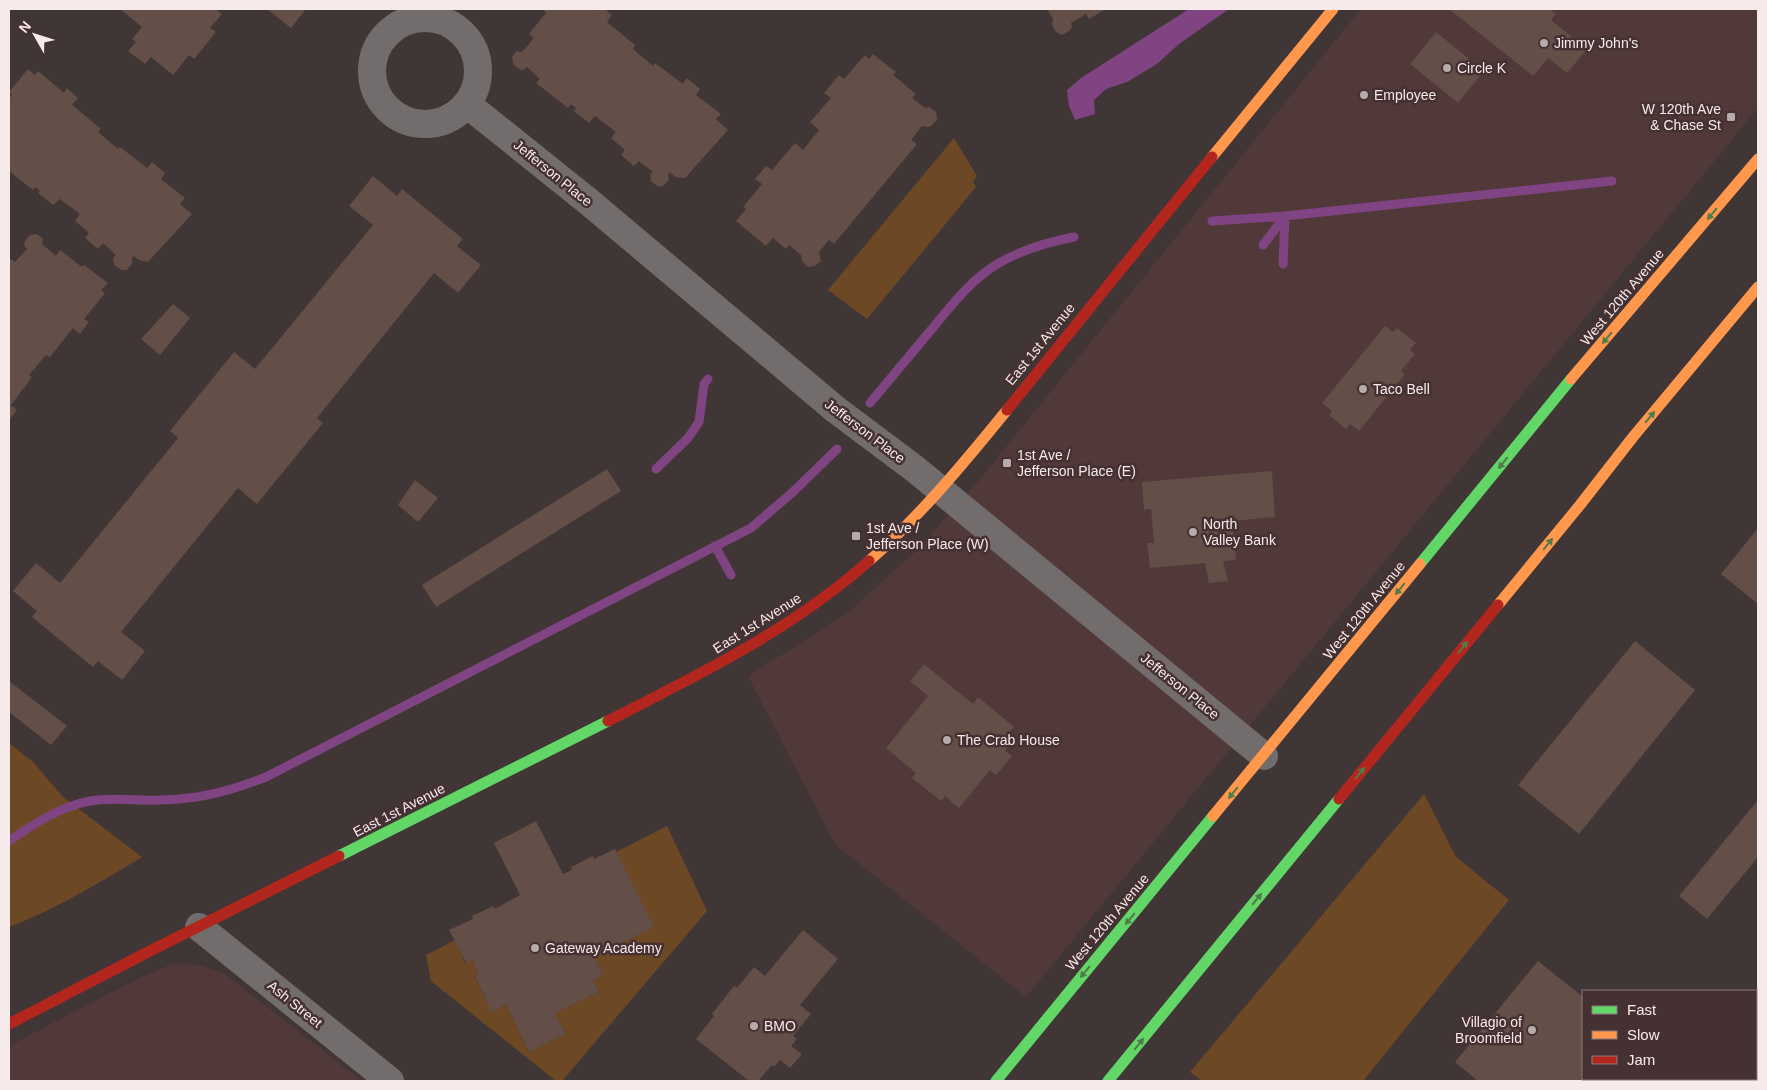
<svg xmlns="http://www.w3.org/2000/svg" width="1767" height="1090" font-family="Helvetica,sans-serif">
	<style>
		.built { fill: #513839 }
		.green { fill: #6d4824 }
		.water { fill: #7f4481 }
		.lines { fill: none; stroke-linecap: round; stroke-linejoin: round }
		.stream { stroke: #7f4481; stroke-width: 9 }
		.building { fill: #634e48 }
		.street { stroke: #726c6d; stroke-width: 28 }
		.fast { stroke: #63d668; stroke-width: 11 }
		.slow { stroke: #ff974d; stroke-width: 11 }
		.jam { stroke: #b3261e; stroke-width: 11 }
		.oneway { fill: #527b4a }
		.poi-dot { fill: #b7abab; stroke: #453132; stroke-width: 2 }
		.labels { text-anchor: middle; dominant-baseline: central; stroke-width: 5; stroke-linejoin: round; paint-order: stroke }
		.poi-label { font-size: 14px; fill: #f7eaea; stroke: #453132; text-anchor: start }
		.street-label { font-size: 14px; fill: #f7eaea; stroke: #453132 }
	</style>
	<rect width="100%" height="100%" fill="#413636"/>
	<path class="built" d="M 1361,9 L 1758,9 L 1758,108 L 1026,997 L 835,844 L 748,676 L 845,615 L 915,552 L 980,479 Z
		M 172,964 L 199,965 L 224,973 L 362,1081 L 9,1081 L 9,1046 L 131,982 Z"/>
	<path class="green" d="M 954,138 L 977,176 L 973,182 L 976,187 L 867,319 L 828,290 Z
		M 9,743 L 33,762 L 63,797 L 142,857 C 99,883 56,909 9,927 Z
		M 1424,794 L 1456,857 L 1509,900 L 1363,1081 L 1202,1081 L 1190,1072 Z
		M 667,826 L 707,911 L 562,1081 L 556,1081 L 431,981 L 426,955 L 455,940 L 465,963 L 472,959 L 478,973 L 474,976 L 492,1011 L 506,1004 L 529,1052 L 565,1034 L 555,1013 L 599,992 L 593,980 L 603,975 L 594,956 L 653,927 L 616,852 Z"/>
	<path class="water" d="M 1189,9 L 1229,9 L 1179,44 L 1157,64 L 1127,82 L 1106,89 L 1094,100 L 1095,114 L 1075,120 L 1069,106 L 1067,90 L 1081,78 Z"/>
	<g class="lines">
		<path class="stream" d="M 1212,221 L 1285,216 L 1612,181
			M 1263,245 L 1285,216
			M 1283,264 L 1285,216
			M 870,403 C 890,379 911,354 931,330 C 951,306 971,279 999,263 C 1022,250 1048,242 1074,237
			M 656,469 L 688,438 L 699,422 L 704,384 L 708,379
			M 715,546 L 731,575
			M 9,841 C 34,824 59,807 90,801 C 114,797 138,801 162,800 C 201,799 230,791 266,777 L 751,528 L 794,491 L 837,449"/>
	</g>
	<path class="building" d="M 120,9 L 216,9 L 222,14 L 210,28 L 216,32 L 194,59 L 189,55 L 173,75 L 151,57 L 145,64 L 128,51 L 136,42 L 132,39 L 142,27 Z
		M 267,9 L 306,9 L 291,28 Z
		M 545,9 L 596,9 L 598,11 L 599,9 L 605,9 L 612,15 L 607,22 L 635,45 L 633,49 L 653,66 L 655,63 L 683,84 L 687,78 L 700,89 L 696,95 L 721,114 L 716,119 L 728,130 L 685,178 L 675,177 L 670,172 L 668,175 L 669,180 L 663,186 L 658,187 L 651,181 L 650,174 L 653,172 L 639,161 L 634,166 L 621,155 L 625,150 L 611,138 L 616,132 L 595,116 L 589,123 L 574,111 L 576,108 L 571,104 L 568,108 L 536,83 L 540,79 L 527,67 L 523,70 L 519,69 L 513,64 L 512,57 L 517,51 L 522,52 L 534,38 L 529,34 L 546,13 L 544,10 Z
		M 1047,9 L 1106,9 L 1089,19 L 1086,14 L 1071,23 L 1072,27 L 1068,32 L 1062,35 L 1056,32 L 1052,25 L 1053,19 Z
		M 1449,9 L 1550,9 L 1556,14 L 1551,20 L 1587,49 L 1567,73 L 1548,58 L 1533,76 Z
		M 1436,32 L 1484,71 L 1458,103 L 1410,64 Z
		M 873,54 L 896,72 L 893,75 L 916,94 L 912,98 L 925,108 L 929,107 L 936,112 L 937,120 L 930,127 L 922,126 L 911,140 L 917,144 L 834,244 L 829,240 L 819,252 L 821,261 L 815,266 L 808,267 L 802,261 L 801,255 L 789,245 L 786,249 L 773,238 L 766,246 L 736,221 L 746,209 L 743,207 L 762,184 L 755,179 L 766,166 L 772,170 L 795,143 L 803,150 L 819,130 L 810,122 L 831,98 L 824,93 L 839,75 L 844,79 L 865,55 L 869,59 Z
		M 28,69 L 35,75 L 38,71 L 64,93 L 67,88 L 78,98 L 72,105 L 101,129 L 98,132 L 118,149 L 120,147 L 147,168 L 152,162 L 165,173 L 161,179 L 185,198 L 180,204 L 192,214 L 148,262 L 139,260 L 134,256 L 132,258 L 132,264 L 127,270 L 122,270 L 114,265 L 113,258 L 116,255 L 103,243 L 98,249 L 85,238 L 89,233 L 75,221 L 80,214 L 60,199 L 53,205 L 38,193 L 40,191 L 36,187 L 33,190 L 9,171 L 9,98 L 12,94 L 9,92 Z
		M 373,176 L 397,196 L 402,189 L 463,239 L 457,246 L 481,265 L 458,293 L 434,273 L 317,418 L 323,423 L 257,504 L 238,488 L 121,632 L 145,651 L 122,680 L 98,661 L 93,667 L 32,617 L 37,611 L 13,591 L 36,563 L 60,583 L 178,438 L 170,431 L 234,352 L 255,369 L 373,225 L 349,206 Z
		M 37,234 L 43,239 L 42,244 L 56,256 L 60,250 L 82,267 L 84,265 L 108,283 L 101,290 L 105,293 L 84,319 L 89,322 L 80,334 L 73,328 L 50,357 L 46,355 L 29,375 L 32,377 L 11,405 L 17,410 L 9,420 L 9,261 L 11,259 L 15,262 L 27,249 L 24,245 L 25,241 L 30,235 Z
		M 173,304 L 190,318 L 160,355 L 141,339 Z
		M 1385,326 L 1393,332 L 1397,328 L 1416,343 L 1410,350 L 1415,354 L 1401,371 L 1405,374 L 1359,431 L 1350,424 L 1346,429 L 1329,415 L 1332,411 L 1322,403 Z
		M 607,469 L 621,491 L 436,607 L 422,585 Z
		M 1272,471 L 1275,517 L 1232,521 L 1236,560 L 1223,561 L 1228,581 L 1209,583 L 1205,563 L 1150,568 L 1147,543 L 1154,543 L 1151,509 L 1144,510 L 1142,482 Z
		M 415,480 L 438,498 L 418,522 L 398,505 Z
		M 1758,528 L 1758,604 L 1721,574 Z
		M 1635,641 L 1695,690 L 1579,834 L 1518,785 Z
		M 924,664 L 973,704 L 978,697 L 1014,727 L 1009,733 L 1015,738 L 1005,751 L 1012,756 L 996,775 L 990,770 L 959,808 L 945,796 L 941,801 L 912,778 L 916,773 L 886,748 L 928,696 L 910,681 Z
		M 9,681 L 67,726 L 51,745 L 9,712 Z
		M 1758,800 L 1758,857 L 1707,919 L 1679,896 Z
		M 536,821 L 563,874 L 572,870 L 571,867 L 593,856 L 594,859 L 615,849 L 654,927 L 594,956 L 603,975 L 593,980 L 599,992 L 555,1013 L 565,1034 L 529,1052 L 506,1004 L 492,1012 L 474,975 L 478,973 L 472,959 L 466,963 L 449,930 L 473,919 L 472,916 L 493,906 L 495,909 L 520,895 L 494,843 Z
		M 803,930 L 838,959 L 800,1005 L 811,1014 L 793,1036 L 797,1039 L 791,1046 L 802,1054 L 790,1068 L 780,1060 L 774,1067 L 772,1065 L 758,1081 L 749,1081 L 696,1039 L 714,1016 L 712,1014 L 734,986 L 737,988 L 754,967 L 765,976 Z
		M 1538,961 L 1583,997 L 1583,1079 L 1650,1079 L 1648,1081 L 1478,1081 L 1455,1062 Z"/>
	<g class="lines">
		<path class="street" d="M372 71a53 53 0 1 1 106 0a53 53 0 1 1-106 0Z
			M 468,105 L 589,202 L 835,409 L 915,469 L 1264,756
			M 199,927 L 390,1081"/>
		<path class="fast" d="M 1420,564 L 1571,379
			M 339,856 L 608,721
			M 996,1081 L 1213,816
			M 1108,1081 L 1339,799"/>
		<path class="slow" d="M 1212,157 L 1333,9
			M 1571,379 L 1758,159
			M 869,561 C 920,516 964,463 1007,410
			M 1498,605 L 1580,505 L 1633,437 L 1758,287
			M 1213,816 L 1420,564"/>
		<path class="jam" d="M 1007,410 L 1212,157
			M 608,721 C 700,674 791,630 869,561
			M 1339,799 L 1498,605
			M 9,1024 L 144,954 L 339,856"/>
	</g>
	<defs><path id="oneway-solid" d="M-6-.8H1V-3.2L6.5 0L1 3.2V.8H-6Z" transform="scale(1.25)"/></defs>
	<g class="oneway">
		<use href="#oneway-solid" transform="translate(1712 214) rotate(130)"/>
		<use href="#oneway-solid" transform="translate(1607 338) rotate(130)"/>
		<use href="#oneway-solid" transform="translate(1650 417) rotate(-50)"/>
		<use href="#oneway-solid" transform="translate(1503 463) rotate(129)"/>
		<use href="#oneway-solid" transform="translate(1548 544) rotate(-51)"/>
		<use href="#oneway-solid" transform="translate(1400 589) rotate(129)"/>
		<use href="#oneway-solid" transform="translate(1463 647) rotate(-51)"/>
		<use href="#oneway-solid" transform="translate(1360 773) rotate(-51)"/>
		<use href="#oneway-solid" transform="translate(1233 793) rotate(129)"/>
		<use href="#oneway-solid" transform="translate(1257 899) rotate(-50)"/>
		<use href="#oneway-solid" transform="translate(1130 919) rotate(130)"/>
		<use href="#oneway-solid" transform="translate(1085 972) rotate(130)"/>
		<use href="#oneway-solid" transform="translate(1139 1044) rotate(-51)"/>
	</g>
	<g class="poi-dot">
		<circle cx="1544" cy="43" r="5"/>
		<circle cx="1447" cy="68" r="5"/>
		<circle cx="1364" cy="95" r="5"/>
		<rect x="1726" y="112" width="10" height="10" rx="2.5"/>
		<circle cx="1363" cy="389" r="5"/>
		<rect x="1002" y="458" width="10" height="10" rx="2.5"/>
		<circle cx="1193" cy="532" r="5"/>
		<rect x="851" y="531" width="10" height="10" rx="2.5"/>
		<circle cx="947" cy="740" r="5"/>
		<circle cx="535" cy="948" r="5"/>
		<circle cx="754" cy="1026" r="5"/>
		<circle cx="1532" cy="1030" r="5"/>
	</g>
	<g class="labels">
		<g class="poi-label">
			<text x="1554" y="43">Jimmy John's</text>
			<text x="1457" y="68">Circle K</text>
			<text x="1374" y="95">Employee</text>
			<text x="1721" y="109" text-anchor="end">W 120th Ave<tspan x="1721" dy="16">&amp; Chase St</tspan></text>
			<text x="1373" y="389">Taco Bell</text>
			<text x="1017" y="455">1st Ave /<tspan x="1017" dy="16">Jefferson Place (E)</tspan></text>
			<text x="1203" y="524">North<tspan x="1203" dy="16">Valley Bank</tspan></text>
			<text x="866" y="528">1st Ave /<tspan x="866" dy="16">Jefferson Place (W)</tspan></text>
			<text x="957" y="740">The Crab House</text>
			<text x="545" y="948">Gateway Academy</text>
			<text x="1522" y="1022" text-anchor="end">Villagio of<tspan x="1522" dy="16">Broomfield</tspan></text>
			<text x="764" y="1026">BMO</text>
		</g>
		<g class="street-label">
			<text transform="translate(553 173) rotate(39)">Jefferson Place</text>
			<text transform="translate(1622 297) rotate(-50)">West 120th Avenue</text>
			<text transform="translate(1040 344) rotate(-51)">East 1st Avenue</text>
			<text transform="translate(865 431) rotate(37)">Jefferson Place</text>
			<text transform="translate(1364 610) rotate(-51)">West 120th Avenue</text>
			<text transform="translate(757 623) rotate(-32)">East 1st Avenue</text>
			<text transform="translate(1180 686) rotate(39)">Jefferson Place</text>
			<text transform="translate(399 810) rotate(-27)">East 1st Avenue</text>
			<text transform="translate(1107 922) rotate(-50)">West 120th Avenue</text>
			<text transform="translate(295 1004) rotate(39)">Ash Street</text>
		</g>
	</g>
	<rect width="1767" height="1090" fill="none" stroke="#f7eaea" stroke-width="20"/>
	<rect x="1582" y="990" width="175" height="90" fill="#453132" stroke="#8c7b7c"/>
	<rect x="1592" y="1006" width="25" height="8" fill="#63d668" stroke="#8c7b7c"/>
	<text x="1627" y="1015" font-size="15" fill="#f7eaea">Fast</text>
	<rect x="1592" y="1031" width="25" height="8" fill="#ff974d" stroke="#8c7b7c"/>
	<text x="1627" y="1040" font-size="15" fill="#f7eaea">Slow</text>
	<rect x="1592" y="1056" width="25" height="8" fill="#b3261e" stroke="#8c7b7c"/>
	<text x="1627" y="1065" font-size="15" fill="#f7eaea">Jam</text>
	<g transform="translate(35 35) rotate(309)" stroke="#453132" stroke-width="4" paint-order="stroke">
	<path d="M0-4L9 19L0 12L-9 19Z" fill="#f7eaea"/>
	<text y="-8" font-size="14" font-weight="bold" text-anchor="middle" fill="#f7eaea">N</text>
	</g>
</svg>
